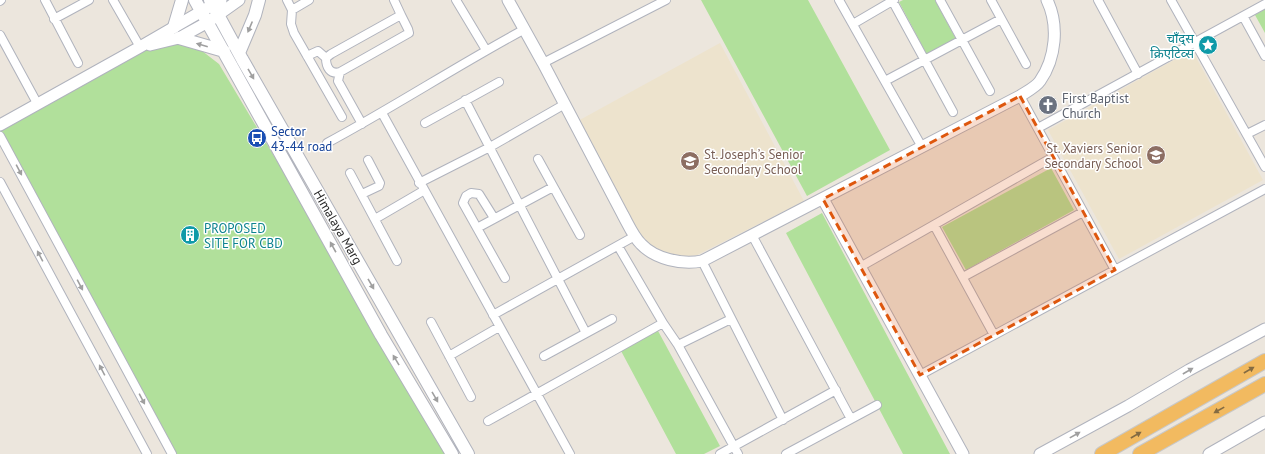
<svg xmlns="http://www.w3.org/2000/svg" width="1265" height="454" font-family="'PT Sans','Noto Sans Devanagari',sans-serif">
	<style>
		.education { fill: #ede3cd }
		.green { fill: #b1e09b }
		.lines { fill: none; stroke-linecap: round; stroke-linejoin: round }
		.minor-casing { stroke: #b0b3bd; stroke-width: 10 }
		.tertiary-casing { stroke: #b0b3bd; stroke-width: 13 }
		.secondary-casing { stroke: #b0b3bd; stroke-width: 14 }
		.trunk-casing { stroke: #c8c8c8; stroke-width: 16 }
		.minor { stroke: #fff; stroke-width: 8 }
		.tertiary { stroke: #fff; stroke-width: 11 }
		.secondary { stroke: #fff; stroke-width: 12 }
		.trunk { stroke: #f2ba60; stroke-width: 14 }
		.oneway { fill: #9f9f9f }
		.oneway2 { fill: #846b42 }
		.marked { fill: #de570e; fill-opacity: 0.2; stroke: #de570e; stroke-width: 3; stroke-dasharray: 8 5; stroke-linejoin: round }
		.labels { text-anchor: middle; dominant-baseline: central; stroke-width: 3; stroke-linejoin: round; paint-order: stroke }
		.culture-label { font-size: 13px; fill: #0d838f; stroke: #fff; text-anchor: end }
		.worship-label { font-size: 13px; fill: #5b616d; stroke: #fff; text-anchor: start }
		.transit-label { font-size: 13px; fill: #164399; stroke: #fff; text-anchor: start }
		.education-label { font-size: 13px; fill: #785e54; stroke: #fff; text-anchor: end }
		.street-label { font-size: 13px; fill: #2a2a2a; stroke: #fff }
	</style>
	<rect width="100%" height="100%" fill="#ece6dd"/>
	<path class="education" d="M 720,43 L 804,201 L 697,255 L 682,257 L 674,256 L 659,251 L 648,245 L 638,235 L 576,122 Z
		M 1192,50 L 1263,180 L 1119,259 L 1048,130 Z"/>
	<path class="green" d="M 701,0 L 808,0 L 890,150 L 807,196 Z
		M 903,0 L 935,0 L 956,39 L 927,55 L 899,2 Z
		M 1265,9 L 1265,33 L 1255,15 Z
		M 175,30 L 219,64 L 452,454 L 171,454 L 0,136 L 0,125 Z
		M 1051,168 L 1074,210 L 966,270 L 942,227 Z
		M 822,213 L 950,454 L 903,454 L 786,233 Z
		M 657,329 L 720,446 L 704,454 L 676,454 L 620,349 Z"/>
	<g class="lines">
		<defs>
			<path id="minor" d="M 45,0 L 78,63
				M 113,0 L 140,47
				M 287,0 L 292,10 L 309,0
				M 394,0 L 401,15
				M 456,0 L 486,50
				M 839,0 L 922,147
				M 892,0 L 953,112
				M 940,0 L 990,91
				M 991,0 L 1026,64
				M 1098,0 L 1138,74
				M 1171,0 L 1265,167
				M 0,1 L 1,0
				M 292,10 L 291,24 L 294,33 L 342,117
				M 1243,16 L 1265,56
				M 54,19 L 89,0
				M 853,24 L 894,0
				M 0,35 L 37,103
				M 307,56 L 318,51 L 326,58
				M 543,63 L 666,0
				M 340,72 L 409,33 L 408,29 L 401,15 L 331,54 L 326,58 C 326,67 330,75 340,72 L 338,81 L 362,124
				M 885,81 L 1001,19
				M 1020,96 L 1115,270
				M 465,100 L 586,333
				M 382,113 L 570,454
				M 425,123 L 499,82
				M 1038,128 L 1265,4
				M 1247,134 L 1265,125
				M 0,136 L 172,454
				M 327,143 C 394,107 458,65 525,29
				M 538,159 L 580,235
				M 350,173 L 397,261
				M 0,182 L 147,454
				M 419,183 L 490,147 L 565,104
				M 362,194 L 379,186 L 380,183 L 368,160
				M 494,218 L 479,194 L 471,193 L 466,196 L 463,203 L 505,278
				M 375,219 L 423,191
				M 934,225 L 994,335
				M 477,228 L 553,187
				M 752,235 L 851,419
				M 702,261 L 783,420
				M 860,267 L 1053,157
				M 963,277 L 1083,212
				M 493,315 L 635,236
				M 431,322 L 471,397
				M 663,323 L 678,345 L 738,454
				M 678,345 L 731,319
				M 449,356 L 499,327
				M 544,356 L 612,319
				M 920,375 L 1265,189
				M 488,421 L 663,323 L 618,246
				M 720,454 L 836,390
				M 786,454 L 877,405"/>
			<path id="tertiary" d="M 508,0 L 543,63 L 623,215 C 628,224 633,236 641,244 C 655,259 682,265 702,261 L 1020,96 C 1026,92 1036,87 1040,81 C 1056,58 1059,25 1047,0
				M 150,45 L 179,38 L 208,22 L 239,0
				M 0,125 L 140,47 L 221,0
				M 823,199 L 963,454
				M 1040,454 L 1128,406 L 1189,370 L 1265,329
				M 1209,454 L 1265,422"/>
			<path id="secondary" d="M 195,0 L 381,335 L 452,454
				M 210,0 L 242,59 L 468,454
				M 174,27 L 182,0
				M 179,38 L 224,51
				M 239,53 L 255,15 L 259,0"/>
			<path id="trunk" d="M 1102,454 L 1265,361
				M 1140,454 L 1265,384"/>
		</defs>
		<use href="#minor" class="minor-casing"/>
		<use href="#tertiary" class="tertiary-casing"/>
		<use href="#secondary" class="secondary-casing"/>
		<use href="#trunk" class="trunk-casing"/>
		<use href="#minor" class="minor"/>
		<use href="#tertiary" class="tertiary"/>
		<use href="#secondary" class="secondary"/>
		<use href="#trunk" class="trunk"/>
	</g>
	<defs><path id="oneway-solid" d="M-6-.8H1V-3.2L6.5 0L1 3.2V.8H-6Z"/></defs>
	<g class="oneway">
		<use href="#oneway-solid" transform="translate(250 27) rotate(113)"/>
		<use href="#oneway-solid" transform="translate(202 45) rotate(-164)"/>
		<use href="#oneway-solid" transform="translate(251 74) rotate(60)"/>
		<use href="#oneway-solid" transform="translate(19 170) rotate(62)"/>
		<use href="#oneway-solid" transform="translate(333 247) rotate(-119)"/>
		<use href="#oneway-solid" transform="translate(40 256) rotate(-118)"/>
		<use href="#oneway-solid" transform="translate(371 284) rotate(60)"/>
		<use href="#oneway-solid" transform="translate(80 285) rotate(62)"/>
		<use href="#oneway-solid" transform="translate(396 360) rotate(-121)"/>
		<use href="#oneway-solid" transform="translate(102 370) rotate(-118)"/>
		<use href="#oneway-solid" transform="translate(1188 371) rotate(-30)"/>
		<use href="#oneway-solid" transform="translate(435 397) rotate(60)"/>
		<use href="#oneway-solid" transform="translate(142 399) rotate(62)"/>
		<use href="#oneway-solid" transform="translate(1075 435) rotate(-29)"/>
	</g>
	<g class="oneway2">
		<use href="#oneway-solid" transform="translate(1249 370) rotate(-30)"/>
		<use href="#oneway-solid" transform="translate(1219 410) rotate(151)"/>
		<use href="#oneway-solid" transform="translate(1136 435) rotate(-30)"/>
	</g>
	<path class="marked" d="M 1020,96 L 1115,270 L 920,375 L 823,199 Z"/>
	<defs>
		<symbol id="sight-disc" viewBox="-11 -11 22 22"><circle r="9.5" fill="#0f9aa8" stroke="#fff"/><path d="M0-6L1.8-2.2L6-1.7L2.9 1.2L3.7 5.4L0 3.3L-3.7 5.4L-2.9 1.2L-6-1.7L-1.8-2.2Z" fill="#fff"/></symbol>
		<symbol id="church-disc" viewBox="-11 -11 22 22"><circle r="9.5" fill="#6b7280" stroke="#fff"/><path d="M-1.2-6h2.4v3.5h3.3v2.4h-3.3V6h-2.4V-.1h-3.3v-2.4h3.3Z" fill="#fff"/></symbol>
		<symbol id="bus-disc" viewBox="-11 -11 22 22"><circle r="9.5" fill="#1a4fb4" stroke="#fff"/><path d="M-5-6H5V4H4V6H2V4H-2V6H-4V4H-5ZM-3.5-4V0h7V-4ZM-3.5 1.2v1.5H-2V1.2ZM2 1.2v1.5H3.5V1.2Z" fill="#fff"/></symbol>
		<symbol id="school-disc" viewBox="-11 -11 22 22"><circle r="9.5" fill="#8d6e63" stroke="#fff"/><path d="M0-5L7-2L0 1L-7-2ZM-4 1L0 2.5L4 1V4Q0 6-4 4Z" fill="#fff"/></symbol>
		<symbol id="building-disc" viewBox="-11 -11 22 22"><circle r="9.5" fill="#0f9aa8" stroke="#fff"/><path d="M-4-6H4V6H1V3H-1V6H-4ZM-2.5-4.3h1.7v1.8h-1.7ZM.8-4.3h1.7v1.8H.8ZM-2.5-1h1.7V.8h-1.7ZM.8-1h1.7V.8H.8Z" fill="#fff"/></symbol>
	</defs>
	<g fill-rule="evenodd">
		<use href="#sight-disc" x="1197" y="34" width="22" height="22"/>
		<use href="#church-disc" x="1037" y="94" width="22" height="22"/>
		<use href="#bus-disc" x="246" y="127" width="22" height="22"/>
		<use href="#school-disc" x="1145" y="144" width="22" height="22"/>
		<use href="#school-disc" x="679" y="150" width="22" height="22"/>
		<use href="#building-disc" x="179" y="224" width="22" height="22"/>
	</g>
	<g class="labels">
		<g class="culture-label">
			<text x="1194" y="38">चाँद्स<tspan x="1194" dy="15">क्रिएटिव्स</tspan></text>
			<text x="204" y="228" text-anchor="start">PROPOSED<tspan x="204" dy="15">SITE FOR CBD</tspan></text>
		</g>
		<g class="worship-label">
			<text x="1062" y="98">First Baptist<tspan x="1062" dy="15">Church</tspan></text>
		</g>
		<g class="transit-label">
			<text x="271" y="131">Sector<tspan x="271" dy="15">43-44 road</tspan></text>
		</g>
		<g class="education-label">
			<text x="1142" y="148">St. Xaviers Senior<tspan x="1142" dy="15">Secondary School</tspan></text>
			<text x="704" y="154" text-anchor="start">St. Joseph’s Senior<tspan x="704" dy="15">Secondary School</tspan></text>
		</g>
		<g class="street-label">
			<text transform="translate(338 227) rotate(60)">Himalaya Marg</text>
		</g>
	</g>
</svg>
